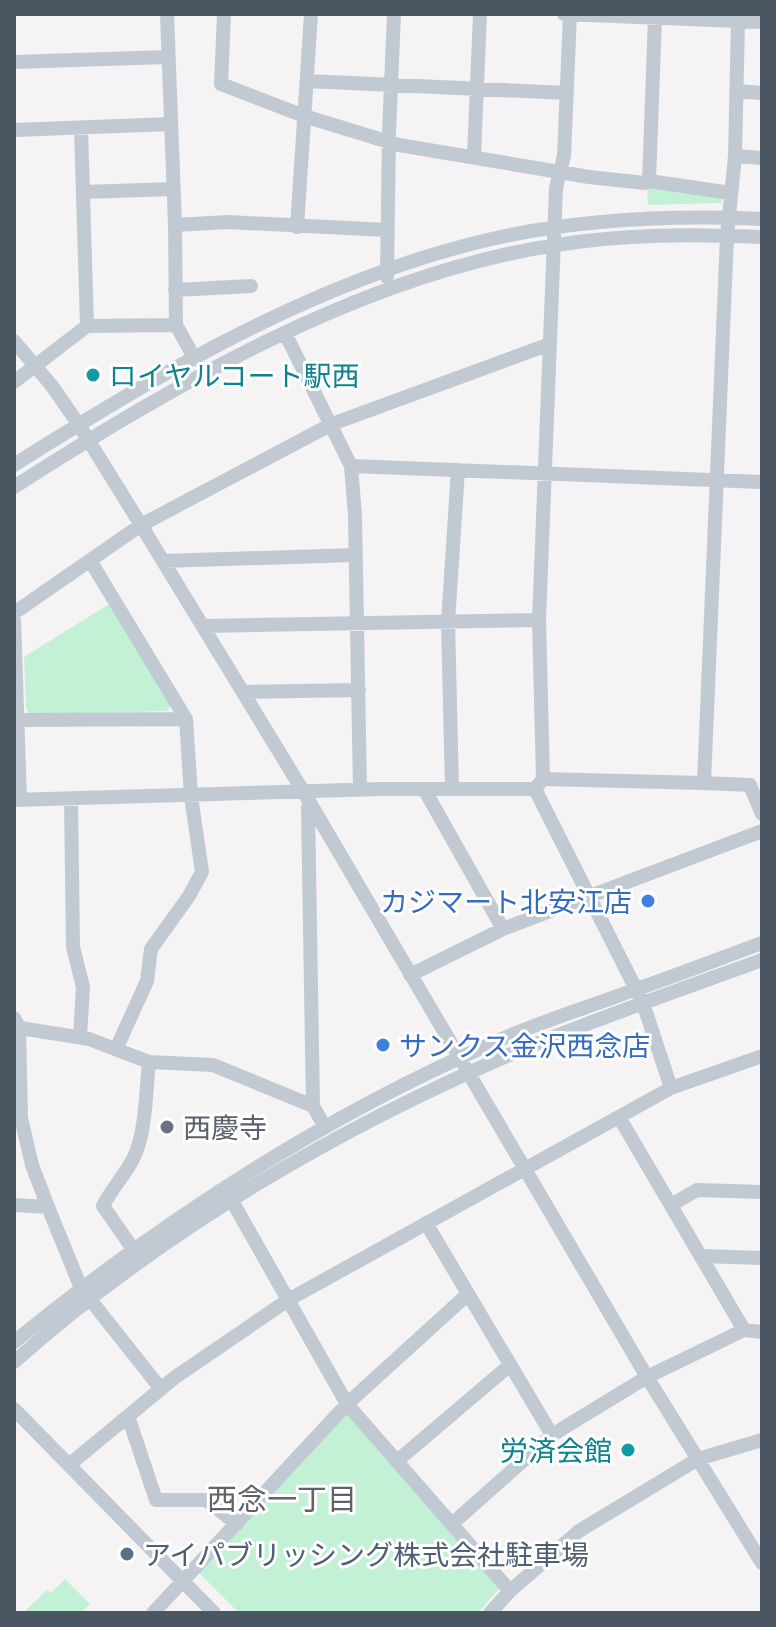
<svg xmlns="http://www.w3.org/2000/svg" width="776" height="1627" font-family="Quicksand,'Noto Sans JP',sans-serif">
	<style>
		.green { fill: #c3f1d5 }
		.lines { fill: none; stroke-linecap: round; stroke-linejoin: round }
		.minor { stroke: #c1cad2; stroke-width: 14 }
		.culture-dot { fill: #0f9aa8; stroke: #fff; stroke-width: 3 }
		.shop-dot { fill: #3f7fe0; stroke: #fff; stroke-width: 3 }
		.worship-dot { fill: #6b7280; stroke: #fff; stroke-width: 3 }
		.service-dot { fill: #5c6f8a; stroke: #fff; stroke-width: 3 }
		.labels { text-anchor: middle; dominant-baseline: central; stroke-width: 6; stroke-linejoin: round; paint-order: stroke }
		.culture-label { font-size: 28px; fill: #0d838f; stroke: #fff; text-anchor: start }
		.shop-label { font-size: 28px; fill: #366cbe; stroke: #fff; text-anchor: end }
		.worship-label { font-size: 28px; fill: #5b616d; stroke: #fff; text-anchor: start }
		.service-label { font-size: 28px; fill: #4e5e75; stroke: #fff; text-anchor: start }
		.neighbourhood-label { font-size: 30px; fill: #5f6368; stroke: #fff }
	</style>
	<rect width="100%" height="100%" fill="#f5f3f3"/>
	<path class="green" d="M 647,181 L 723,190 L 721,203 L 648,205 Z
		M 109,604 L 172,705 L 167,711 L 30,715 L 26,708 L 24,657 Z
		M 348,1410 L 500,1588 L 478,1613 L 239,1613 L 199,1573 Z
		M 65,1579 L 90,1604 L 81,1613 L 23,1613 L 47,1590 L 51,1593 Z"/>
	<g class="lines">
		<path class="minor" d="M 167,14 L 175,225
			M 224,14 L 221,84 L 304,116 L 399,145 L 589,177 L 645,183 L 649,181 L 731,193
			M 564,14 L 762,22
			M 738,21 L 735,156 L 727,236 L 704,783 L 750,785 L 762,814
			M 14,62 L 167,57
			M 307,81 L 567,93
			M 737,91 L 762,93
			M 81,128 L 87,326
			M 14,130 L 170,124
			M 474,156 L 480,14
			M 735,156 L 762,158
			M 649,181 L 655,17
			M 83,192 L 173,189
			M 297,227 L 311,14
			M 387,277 L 389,133 L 394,14
			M 175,290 L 251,286
			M 285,333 L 351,466 L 355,515 L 360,790
			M 14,341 L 52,386 L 79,425 L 141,525 L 303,791 L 647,1377 L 762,1563
			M 195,359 L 176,325 L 175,225 L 228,222 L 387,230
			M 14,382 L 87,326 L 176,325
			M 14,465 C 160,372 325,276 496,238 C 583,219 673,215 762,219
			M 351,466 L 762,482
			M 14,487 C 174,384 366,273 557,245 C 625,234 693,234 762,237
			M 163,561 L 355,555
			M 91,562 L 186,719 L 191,796 L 202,872 L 189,896 L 151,949 L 147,981 L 117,1047
			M 14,613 L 141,525 L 332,424 L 550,344
			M 14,620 L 20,800
			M 203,626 L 539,620
			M 243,692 L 359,690
			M 18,720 L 186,719
			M 543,779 L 704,783
			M 452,788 L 448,622 L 458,470
			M 424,789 L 503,929
			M 535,789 L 643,1003 L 671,1088
			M 71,799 L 73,947 L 83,987 L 80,1037
			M 14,800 L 381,789 L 535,789 L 543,779 L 539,620 L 556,188 L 564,156 L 570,14
			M 308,807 L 313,1106
			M 410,975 L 503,929 L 762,831
			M 14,1018 L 19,1027 L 21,1118 L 32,1165 L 48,1207 L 81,1288 L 161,1389
			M 14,1027 L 89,1039 L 149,1062 L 213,1065 L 313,1106 L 325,1127
			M 619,1117 L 744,1330
			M 232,1201 L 347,1404 L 510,1591
			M 14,1205 L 48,1207
			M 671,1205 L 697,1190 L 762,1192
			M 426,1223 L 552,1435
			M 133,1249 L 103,1206 C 112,1188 126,1174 134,1157 C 146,1132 146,1090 149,1062
			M 701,1256 L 762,1258
			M 14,1342 C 161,1222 320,1118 495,1042 C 539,1022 586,1008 631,991 C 675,976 718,959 762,943
			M 14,1362 C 163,1230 340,1126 523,1049 C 602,1017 682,989 762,960
			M 14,1409 L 214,1613
			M 128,1416 L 156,1500 L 206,1500 L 237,1524
			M 397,1461 L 510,1365
			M 69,1465 L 174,1378 L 288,1300 L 671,1088 L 762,1056
			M 453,1523 L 552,1435 L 647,1377 L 744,1330 L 762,1332
			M 153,1613 L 347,1404 L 468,1294
			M 490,1613 L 510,1591 L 579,1531 L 698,1459 L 762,1440"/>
	</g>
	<g class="culture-dot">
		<circle cx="93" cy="375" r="8"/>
		<circle cx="628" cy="1450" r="8"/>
	</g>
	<g class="shop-dot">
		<circle cx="648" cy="901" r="8"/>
		<circle cx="383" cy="1045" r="8"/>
	</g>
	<circle class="worship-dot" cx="167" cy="1127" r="8"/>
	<circle class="service-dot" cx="127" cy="1554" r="8"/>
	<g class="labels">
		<g class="culture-label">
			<text x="109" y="375">ロイヤルコート駅西</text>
			<text x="612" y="1450" text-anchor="end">労済会館</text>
		</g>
		<g class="shop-label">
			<text x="632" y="901">カジマート北安江店</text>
			<text x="399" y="1045" text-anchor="start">サンクス金沢西念店</text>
		</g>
		<g class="worship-label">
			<text x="183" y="1127">西慶寺</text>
		</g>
		<g class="service-label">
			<text x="143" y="1554">アイパブリッシング株式会社駐車場</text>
		</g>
		<g class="neighbourhood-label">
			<text x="282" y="1499">西念一丁目</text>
		</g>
	</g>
	<rect width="776" height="1627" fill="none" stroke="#4a5661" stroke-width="32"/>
</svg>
